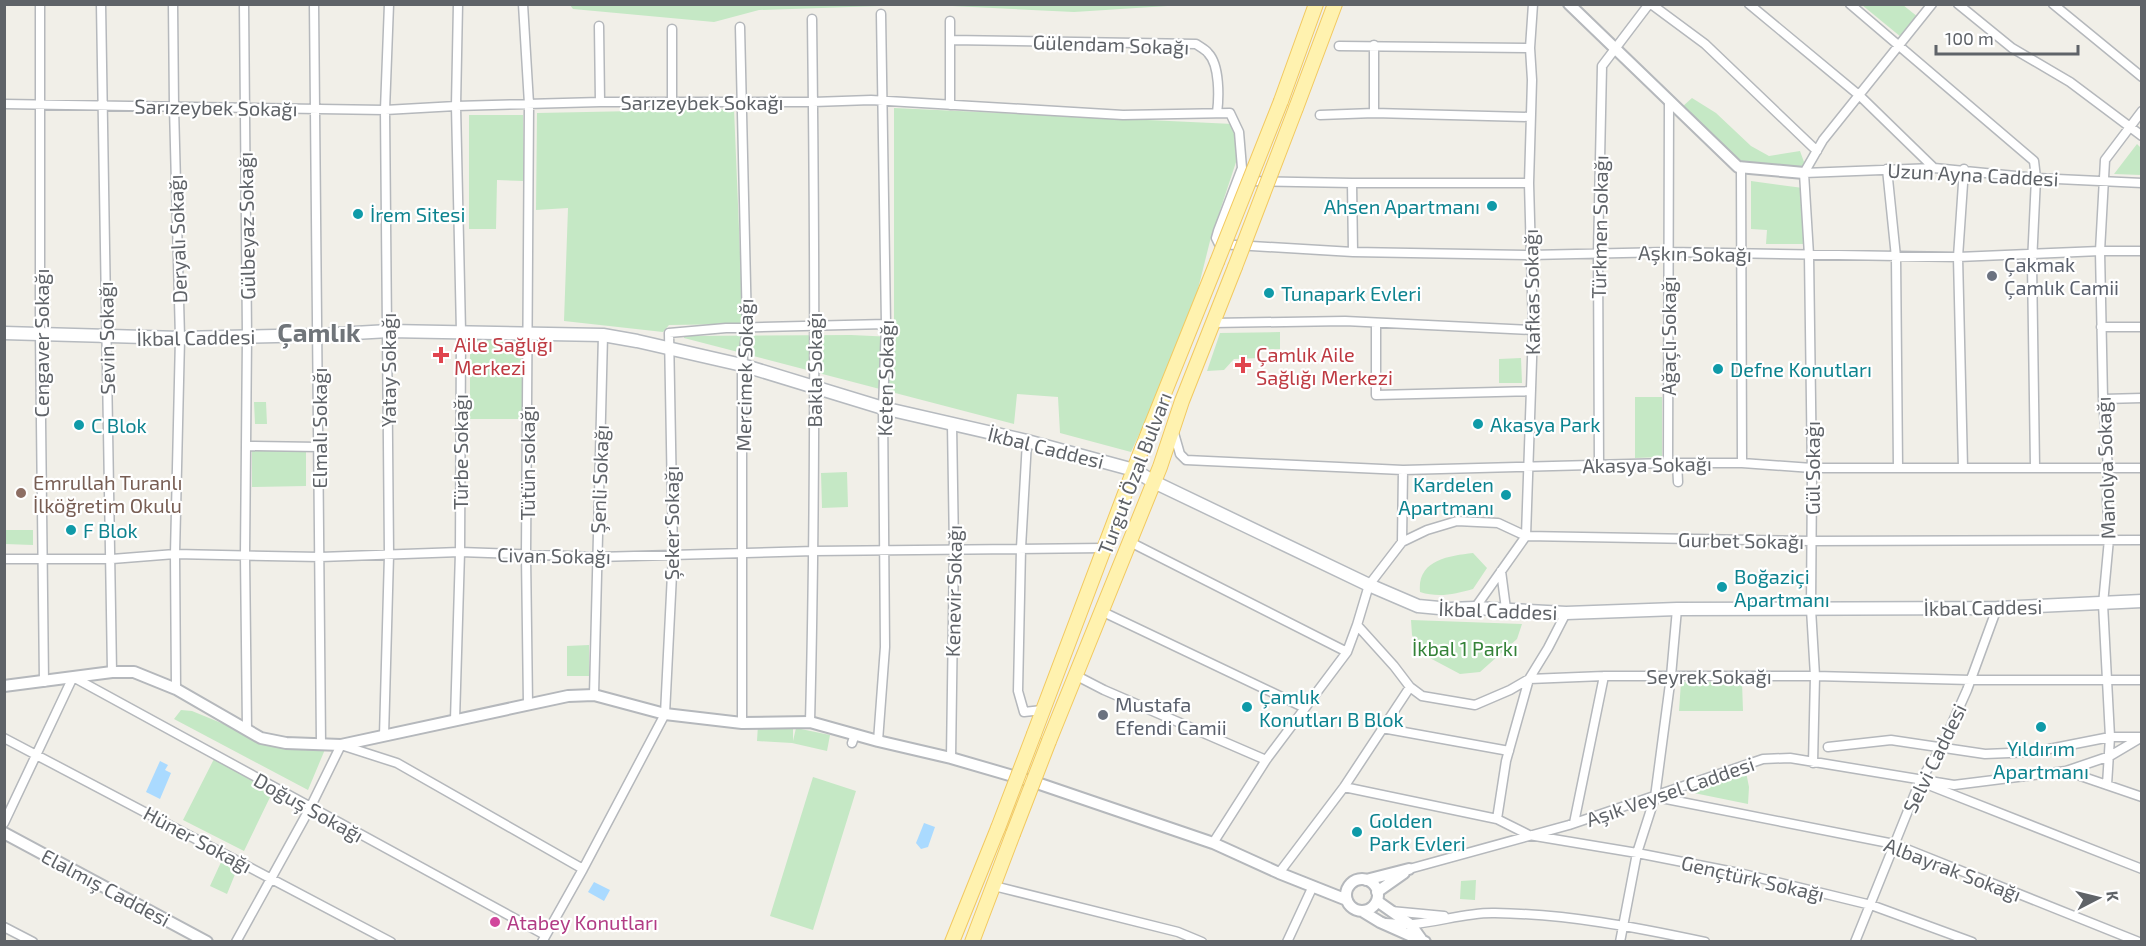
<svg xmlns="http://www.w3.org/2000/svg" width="2146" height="946" font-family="'Exo 2',sans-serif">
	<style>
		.green { fill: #c5e8c5 }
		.water { fill: #aadaff }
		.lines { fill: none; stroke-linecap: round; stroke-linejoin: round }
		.minor-casing { stroke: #b5b8bc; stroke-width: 11 }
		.tertiary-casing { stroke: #b5b8bc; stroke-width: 14 }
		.secondary-casing { stroke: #b6babf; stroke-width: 15 }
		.primary-casing { stroke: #f2c960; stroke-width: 16 }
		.minor { stroke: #fff; stroke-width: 8 }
		.tertiary { stroke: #fff; stroke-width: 10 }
		.secondary { stroke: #fff; stroke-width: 12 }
		.primary { stroke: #fff2af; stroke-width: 14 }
		.primary-bridge-casing { stroke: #f2c960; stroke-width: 16; stroke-linecap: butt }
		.primary-bridge { stroke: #fff2af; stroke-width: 14 }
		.culture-dot { fill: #0f9aa8; stroke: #fff; stroke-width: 2 }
		.worship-dot { fill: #6b7280; stroke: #fff; stroke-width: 2 }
		.health-dot { fill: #e0444e; stroke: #fff; stroke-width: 2 }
		.education-dot { fill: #8d6e63; stroke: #fff; stroke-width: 2 }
		.hotel-dot { fill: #d1479c; stroke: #fff; stroke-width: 2 }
		.labels { text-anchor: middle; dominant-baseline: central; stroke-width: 4.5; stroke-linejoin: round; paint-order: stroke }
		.street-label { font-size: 20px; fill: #5f6368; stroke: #fff }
		.culture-label { font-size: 20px; fill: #0d838f; stroke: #fff; text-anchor: start }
		.worship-label { font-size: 20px; fill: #5b616d; stroke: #fff; text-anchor: start }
		.health-label { font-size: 20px; fill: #be3a42; stroke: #fff; text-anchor: start }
		.education-label { font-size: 20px; fill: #785e54; stroke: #fff; text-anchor: start }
		.park-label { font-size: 20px; fill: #348238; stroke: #fff }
		.hotel-label { font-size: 20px; fill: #b23c85; stroke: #fff; text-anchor: start }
		.district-label { font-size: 26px; font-weight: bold; fill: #70757a; stroke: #fff }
	</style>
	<rect width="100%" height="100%" fill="#f1efe8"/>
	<path class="green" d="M 570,5 L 910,5 L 759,10 L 714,22 L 573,9 Z
		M 932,5 L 1183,5 L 1074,12 Z
		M 1862,5 L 1903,5 L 1918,17 L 1901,37 Z
		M 1692,98 L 1716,113 L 1751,146 L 1769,156 L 1800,151 L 1804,162 L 1803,170 L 1768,167 L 1739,161 L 1682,107 Z
		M 894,108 L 1233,124 L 1238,156 L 1210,241 L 1188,329 L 1131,452 L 1060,433 L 1058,397 L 1017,394 L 1014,424 L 684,338 L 684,336 L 851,335 L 894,337 Z
		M 734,109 L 743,324 L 669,325 L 663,332 L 564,321 L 568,208 L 536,210 L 537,113 Z
		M 469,115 L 523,115 L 524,181 L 497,180 L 496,229 L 469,229 Z
		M 2137,144 L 2141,148 L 2141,175 L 2114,174 Z
		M 1751,181 L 1803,188 L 1806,244 L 1766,244 L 1767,230 L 1751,229 Z
		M 1280,332 L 1280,349 L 1263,349 L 1260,358 L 1234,359 L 1224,370 L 1207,371 L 1220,333 Z
		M 524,338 L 522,419 L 470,419 L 470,339 Z
		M 1521,358 L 1522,383 L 1499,383 L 1499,359 Z
		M 1635,397 L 1662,397 L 1662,457 L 1635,458 Z
		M 254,402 L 266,402 L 267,424 L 255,424 Z
		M 252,451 L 306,451 L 306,486 L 252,487 Z
		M 847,472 L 848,507 L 822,508 L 821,473 Z
		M 5,530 L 33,530 L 33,545 L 5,544 Z
		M 1473,553 L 1487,568 L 1473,589 C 1455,594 1439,598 1420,592 C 1417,560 1448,556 1473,553 Z
		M 1411,620 L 1522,624 L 1517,639 L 1480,672 L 1460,674 L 1428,657 L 1416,643 L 1412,635 Z
		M 589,645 L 589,676 L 567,676 L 567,646 Z
		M 1681,682 L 1742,682 L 1743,711 L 1679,711 Z
		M 181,710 L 192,711 L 265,741 L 326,747 L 308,790 L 174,719 Z
		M 758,725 L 793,727 L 793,741 L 796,728 L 830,735 L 827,751 L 792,743 L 757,741 Z
		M 214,759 L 274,789 L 244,851 L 183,820 Z
		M 1746,772 L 1749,787 L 1748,804 L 1689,792 Z
		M 813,777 L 856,791 L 813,930 L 770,916 Z
		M 222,860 L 238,867 L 227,894 L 210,886 Z
		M 1476,880 L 1475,900 L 1460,899 L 1461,881 Z"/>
	<path class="water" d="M 160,761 L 168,765 L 165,770 L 171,773 L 160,799 L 146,792 Z
		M 924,823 L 935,827 L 928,847 L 921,849 L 916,843 Z
		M 594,882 L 610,890 L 604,901 L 588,892 Z"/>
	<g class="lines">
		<defs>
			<path id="minor" d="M 40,4 L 40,334 L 44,682
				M 101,4 L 112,672
				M 173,4 L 174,107 L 180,338 L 175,554 L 176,689
				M 244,4 L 247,337 L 245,555 L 247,730
				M 314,4 L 321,744
				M 523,4 L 529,104 L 526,555 L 528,705
				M 1651,4 L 1705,44 L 1817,151
				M 1749,4 L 1860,96 L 1934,168
				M 1850,4 L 2034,161 L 2036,178 L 2032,263 L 2035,467
				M 1958,4 L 2012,48 L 2070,82 L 2142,136
				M 2053,4 L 2142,77
				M 950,21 L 950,105
				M 599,26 L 600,102
				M 740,27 L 747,328 L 742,365 L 742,723
				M 672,29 L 672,101
				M 950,40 L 1196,44 C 1200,47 1205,49 1208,53 C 1220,65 1219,98 1217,113
				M 1339,46 L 1530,48
				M 4,104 L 385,110 L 456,106 L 600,102 L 813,102 L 871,100 L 1123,115 L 1230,113 L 1239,132 L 1242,168 L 1218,231 L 1216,238 L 1219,244 L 1353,252 L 1530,255 L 1669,252 L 1958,257 L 2100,251 L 2142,251
				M 1374,113 L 1374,45
				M 1320,115 L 1374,113 L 1530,117
				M 1741,167 L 1742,463
				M 1887,169 L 1896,257 L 1898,468
				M 1804,173 L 1809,255 L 1812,475 L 1811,609 L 1815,676 L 1813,763
				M 1804,173 L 1934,168 L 2036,178 L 2142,183
				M 1804,173 L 1823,140 L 1932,4
				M 1247,181 L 1352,183 L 1529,183
				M 1352,183 L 1353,252
				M 1212,323 L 1345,321 L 1533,330
				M 1376,323 L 1376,395 L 1531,391
				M 2101,327 L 2142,327
				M 2103,399 L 2142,398
				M 1174,433 L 1180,454 L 1186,460 L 1403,470 L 1668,463 L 1742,463 L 1812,468 L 2142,468
				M 1027,441 L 1021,548 L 1018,691 L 1024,712 L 1042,710
				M 247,446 L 319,447
				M 1668,463 L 1669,100
				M 1677,463 L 1678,482
				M 1599,465 L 1598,253 L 1602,66 L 1649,4
				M 1963,468 L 1958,257 L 1964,169
				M 2142,540 L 1812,541 L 1526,536 L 1498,523 L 1457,521 L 1427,530 L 1402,542 L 1369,585 L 1357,625 L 1394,666 L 1410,687 L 1422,696 L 1475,705 L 1510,690 L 1529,679 L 1604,676 L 1815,676 L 1971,680 L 2142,680
				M 1130,542 L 1347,652
				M 1402,542 L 1403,470
				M 4,559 L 112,559 L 175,554 L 320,557 L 460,552 L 597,557 L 814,551 L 1105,548
				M 1501,571 L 1506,609
				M 1475,608 L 1526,536 L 1533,330 L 1529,183 L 1532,80 L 1530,48 L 1533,4
				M 1101,611 L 1305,708
				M 1075,675 L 1104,690 L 1266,760
				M 594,695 L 603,335
				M 455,720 L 460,552 L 461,332 L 456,106 L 458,4
				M 810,722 C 816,487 815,253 812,19
				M 1382,728 L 1509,751
				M 384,736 L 389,555 L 385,110 L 389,4
				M 4,738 L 391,942
				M 878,741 L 885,647 L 883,408 L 886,324 L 881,14
				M 852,743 L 855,734
				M 1828,747 L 1891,740 L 1985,754 L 2034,752 L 2110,737 L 2141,737
				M 951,758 L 954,549 L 952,424
				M 2066,771 L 2142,797
				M 2107,785 L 2110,737 L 2103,604 L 2109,539 L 2107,500 L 2108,468 L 2103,399 L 2100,251 L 2105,160 L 2142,111
				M 1931,786 L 2142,869
				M 1344,787 L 1497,819 L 1529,835 L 1637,853 L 1739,873 L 1871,905 L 1972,942
				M 1656,797 L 1894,844 L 2139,942
				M 1497,819 L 1506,761 L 1529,679 L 1548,648 L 1566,613
				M 4,823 L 73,677 L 545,935
				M 1574,823 L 1604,676
				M 1213,843 L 1266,760 L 1347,652 L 1357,625
				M 1409,869 L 1569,825 L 1763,759 L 1790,758 L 1954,785 L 2066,771 L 2110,756 L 2142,737
				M 1279,873 L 1344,787 L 1410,687
				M 994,886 L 1178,932 L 1202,942
				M 1391,911 L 1444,916
				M 1385,923 C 1394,923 1404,925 1413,924 C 1440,922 1467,912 1495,913 C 1567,914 1635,927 1705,942
				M 4,927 L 33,942
				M 236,942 L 310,808 L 341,745 L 397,763 L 583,869
				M 542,942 L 583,869 L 665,714 L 673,554 L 669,333 L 726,328 L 886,324
				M 1287,942 L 1313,886
				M 1620,942 L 1637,853 L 1655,797 L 1671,676 L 1677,609
				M 1855,942 L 1920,781 L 1941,748 L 1967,690 L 1997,608"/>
			<path id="tertiary" d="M 1569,4 L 1738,167 L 1804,173
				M 4,686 L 112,672 L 134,672 L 176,689 L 261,738 L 286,743 L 341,745 L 568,696 L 594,695 L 665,714 L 742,723 L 810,722 L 878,741 L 951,758 L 1037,783 L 1213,843 L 1279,873 L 1347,900
				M 4,833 L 207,942
				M1346 895a16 16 0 1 1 32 0a16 16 0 1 1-32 0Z
				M 1366,880 L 1409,869
				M 1377,892 L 1404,873
				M 1377,901 L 1411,925 L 1421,939
				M 1362,911 L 1380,922 L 1425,942"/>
			<path id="secondary" d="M 4,333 L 180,338 L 319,335 L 389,331 L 603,335 L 637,341 L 742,365 L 883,408 L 1027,441 L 1134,470 L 1154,482 L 1369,585 L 1418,606 L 1450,609 L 1475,608 L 1566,613 L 1677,609 L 1997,608 L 2142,601"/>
			<path id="primary" d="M 1281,101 L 1316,4
				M 1296,108 L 1335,4
				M 1034,734 L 1141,451 L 1217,262
				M 1049,741 L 1160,467 L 1182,401 L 1235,267
				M 952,942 L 998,828
				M 972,942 L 1013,834"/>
		</defs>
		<use href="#minor" class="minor-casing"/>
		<use href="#tertiary" class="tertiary-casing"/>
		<use href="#secondary" class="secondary-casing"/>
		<use href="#primary" class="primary-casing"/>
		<use href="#minor" class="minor"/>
		<use href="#tertiary" class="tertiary"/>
		<use href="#secondary" class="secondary"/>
		<use href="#primary" class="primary"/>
		<defs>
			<path id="primary-bridge" d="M 1217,262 L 1281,101
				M 1235,267 L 1296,108
				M 998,828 L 1034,734
				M 1013,834 L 1049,741"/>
		</defs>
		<use href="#primary-bridge" class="primary-bridge-casing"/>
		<use href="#primary-bridge" class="primary-bridge"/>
	</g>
	<g class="culture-dot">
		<circle cx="1492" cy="206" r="6"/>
		<circle cx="358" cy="214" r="6"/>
		<circle cx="1269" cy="293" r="6"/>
		<circle cx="1718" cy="369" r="6"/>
		<circle cx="1478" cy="424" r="6"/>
		<circle cx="79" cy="425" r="6"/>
		<circle cx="1506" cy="495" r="6"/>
		<circle cx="71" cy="530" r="6"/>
		<circle cx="1722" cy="587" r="6"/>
		<circle cx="1247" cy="707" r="6"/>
		<circle cx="2041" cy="727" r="6"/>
		<circle cx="1357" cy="832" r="6"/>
	</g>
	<g class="worship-dot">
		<circle cx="1992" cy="276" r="6"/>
		<circle cx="1103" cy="715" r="6"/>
	</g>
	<g class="health-dot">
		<path d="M438 346h6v6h6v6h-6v6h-6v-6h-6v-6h6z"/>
		<path d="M1240 356h6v6h6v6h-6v6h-6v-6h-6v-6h6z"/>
	</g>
	<circle class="education-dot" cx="21" cy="493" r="6"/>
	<circle class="hotel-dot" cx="495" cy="922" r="6"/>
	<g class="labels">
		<g class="street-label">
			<text transform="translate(1111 44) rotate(2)">Gülendam Sokağı</text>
			<text x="702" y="102">Sarızeybek Sokağı</text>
			<text transform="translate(216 107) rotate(1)">Sarızeybek Sokağı</text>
			<text transform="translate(1973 174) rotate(3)">Uzun Ayna Caddesi</text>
			<text transform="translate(246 226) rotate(-91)">Gülbeyaz Sokağı</text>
			<text transform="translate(1599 227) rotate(-89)">Türkmen Sokağı</text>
			<text transform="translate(177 239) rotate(-92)">Deryalı Sokağı</text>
			<text transform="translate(1695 253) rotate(1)">Aşkın Sokağı</text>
			<text transform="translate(1531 292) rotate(-91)">Kafkas Sokağı</text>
			<text transform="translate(1668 336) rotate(-90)">Ağaçlı Sokağı</text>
			<text transform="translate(196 337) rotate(-1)">İkbal Caddesi</text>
			<text transform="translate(106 338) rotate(-91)">Sevin Sokağı</text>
			<text transform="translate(41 343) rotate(-90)">Cengaver Sokağı</text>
			<text transform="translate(388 370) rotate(-90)">Yatay Sokağı</text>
			<text transform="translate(814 370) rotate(-90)">Bakla Sokağı</text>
			<text transform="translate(744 375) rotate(-89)">Mercimek Sokağı</text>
			<text transform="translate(885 378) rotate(-89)">Keten Sokağı</text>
			<text transform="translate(319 428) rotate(-90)">Elmalı Sokağı</text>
			<text transform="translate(1046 447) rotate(14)">İkbal Caddesi</text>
			<text transform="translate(460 452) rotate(-90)">Türbe Sokağı</text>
			<text transform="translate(527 463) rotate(-90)">Tütün sokağı</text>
			<text transform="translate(1647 464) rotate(-1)">Akasya Sokağı</text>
			<text transform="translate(1812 468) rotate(-90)">Gül Sokağı</text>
			<text transform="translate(2105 468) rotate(-92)">Manolya Sokağı</text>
			<text transform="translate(1134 473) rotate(-69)">Turgut Özal Bulvarı</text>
			<text transform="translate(599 479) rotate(-88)">Şenli Sokağı</text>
			<text transform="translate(671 523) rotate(-90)">Şeker Sokağı</text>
			<text transform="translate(1741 540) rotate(1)">Gurbet Sokağı</text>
			<text transform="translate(554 555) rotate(1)">Civan Sokağı</text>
			<text transform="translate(953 591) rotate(-89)">Kenevir Sokağı</text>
			<text transform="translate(1983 607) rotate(-1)">İkbal Caddesi</text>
			<text transform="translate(1498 610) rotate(2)">İkbal Caddesi</text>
			<text x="1709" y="676">Seyrek Sokağı</text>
			<text transform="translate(1934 758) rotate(-64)">Selvi Caddesi</text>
			<text transform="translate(1670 791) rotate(-19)">Aşık Veysel Caddesi</text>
			<text transform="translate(309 807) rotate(29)">Doğuş Sokağı</text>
			<text transform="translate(198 839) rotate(28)">Hüner Sokağı</text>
			<text transform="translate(1953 869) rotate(21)">Albayrak Sokağı</text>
			<text transform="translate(1753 878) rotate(13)">Gençtürk Sokağı</text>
			<text transform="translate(106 887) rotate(28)">Elalmış Caddesi</text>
		</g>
		<g class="culture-label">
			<text x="1480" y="206" text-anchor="end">Ahsen Apartmanı</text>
			<text x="370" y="214">İrem Sitesi</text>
			<text x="1281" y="293">Tunapark Evleri</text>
			<text x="1730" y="369">Defne Konutları</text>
			<text x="1490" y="424">Akasya Park</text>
			<text x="91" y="425">C Blok</text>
			<text x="1494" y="484" text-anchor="end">Kardelen<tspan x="1494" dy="23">Apartmanı</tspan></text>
			<text x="83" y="530">F Blok</text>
			<text x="1734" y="576">Boğaziçi<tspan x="1734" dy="23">Apartmanı</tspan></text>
			<text x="1259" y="696">Çamlık<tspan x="1259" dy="23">Konutları B Blok</tspan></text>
			<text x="2041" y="748" text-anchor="middle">Yıldırım<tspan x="2041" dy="23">Apartmanı</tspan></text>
			<text x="1369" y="820">Golden<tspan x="1369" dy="23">Park Evleri</tspan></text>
		</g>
		<g class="worship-label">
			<text x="2004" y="264">Çakmak<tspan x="2004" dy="23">Çamlık Camii</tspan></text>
			<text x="1115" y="704">Mustafa<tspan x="1115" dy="23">Efendi Camii</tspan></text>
		</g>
		<g class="health-label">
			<text x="454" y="344">Aile Sağlığı<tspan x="454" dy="23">Merkezi</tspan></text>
			<text x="1256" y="354">Çamlık Aile<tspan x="1256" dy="23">Sağlığı Merkezi</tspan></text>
		</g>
		<g class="education-label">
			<text x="33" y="482">Emrullah Turanlı<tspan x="33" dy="23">İlköğretim Okulu</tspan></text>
		</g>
		<g class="park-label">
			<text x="1465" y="648">İkbal 1 Parkı</text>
		</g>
		<g class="hotel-label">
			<text x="507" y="922">Atabey Konutları</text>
		</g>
		<g class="district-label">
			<text x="319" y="331">Çamlık</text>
		</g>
	</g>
	<rect width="2146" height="946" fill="none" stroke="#5f6368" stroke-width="12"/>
	<g transform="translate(2098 898) rotate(83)" stroke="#ffffff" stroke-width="4.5" paint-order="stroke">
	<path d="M0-4.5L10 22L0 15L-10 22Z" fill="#5f6368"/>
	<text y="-9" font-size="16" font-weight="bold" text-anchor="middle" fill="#5f6368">K</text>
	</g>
	<path d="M1936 45v9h142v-9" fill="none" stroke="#5f6368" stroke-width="3"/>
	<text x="1945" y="45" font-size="18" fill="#5f6368" stroke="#ffffff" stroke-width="4.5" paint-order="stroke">100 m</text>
</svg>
